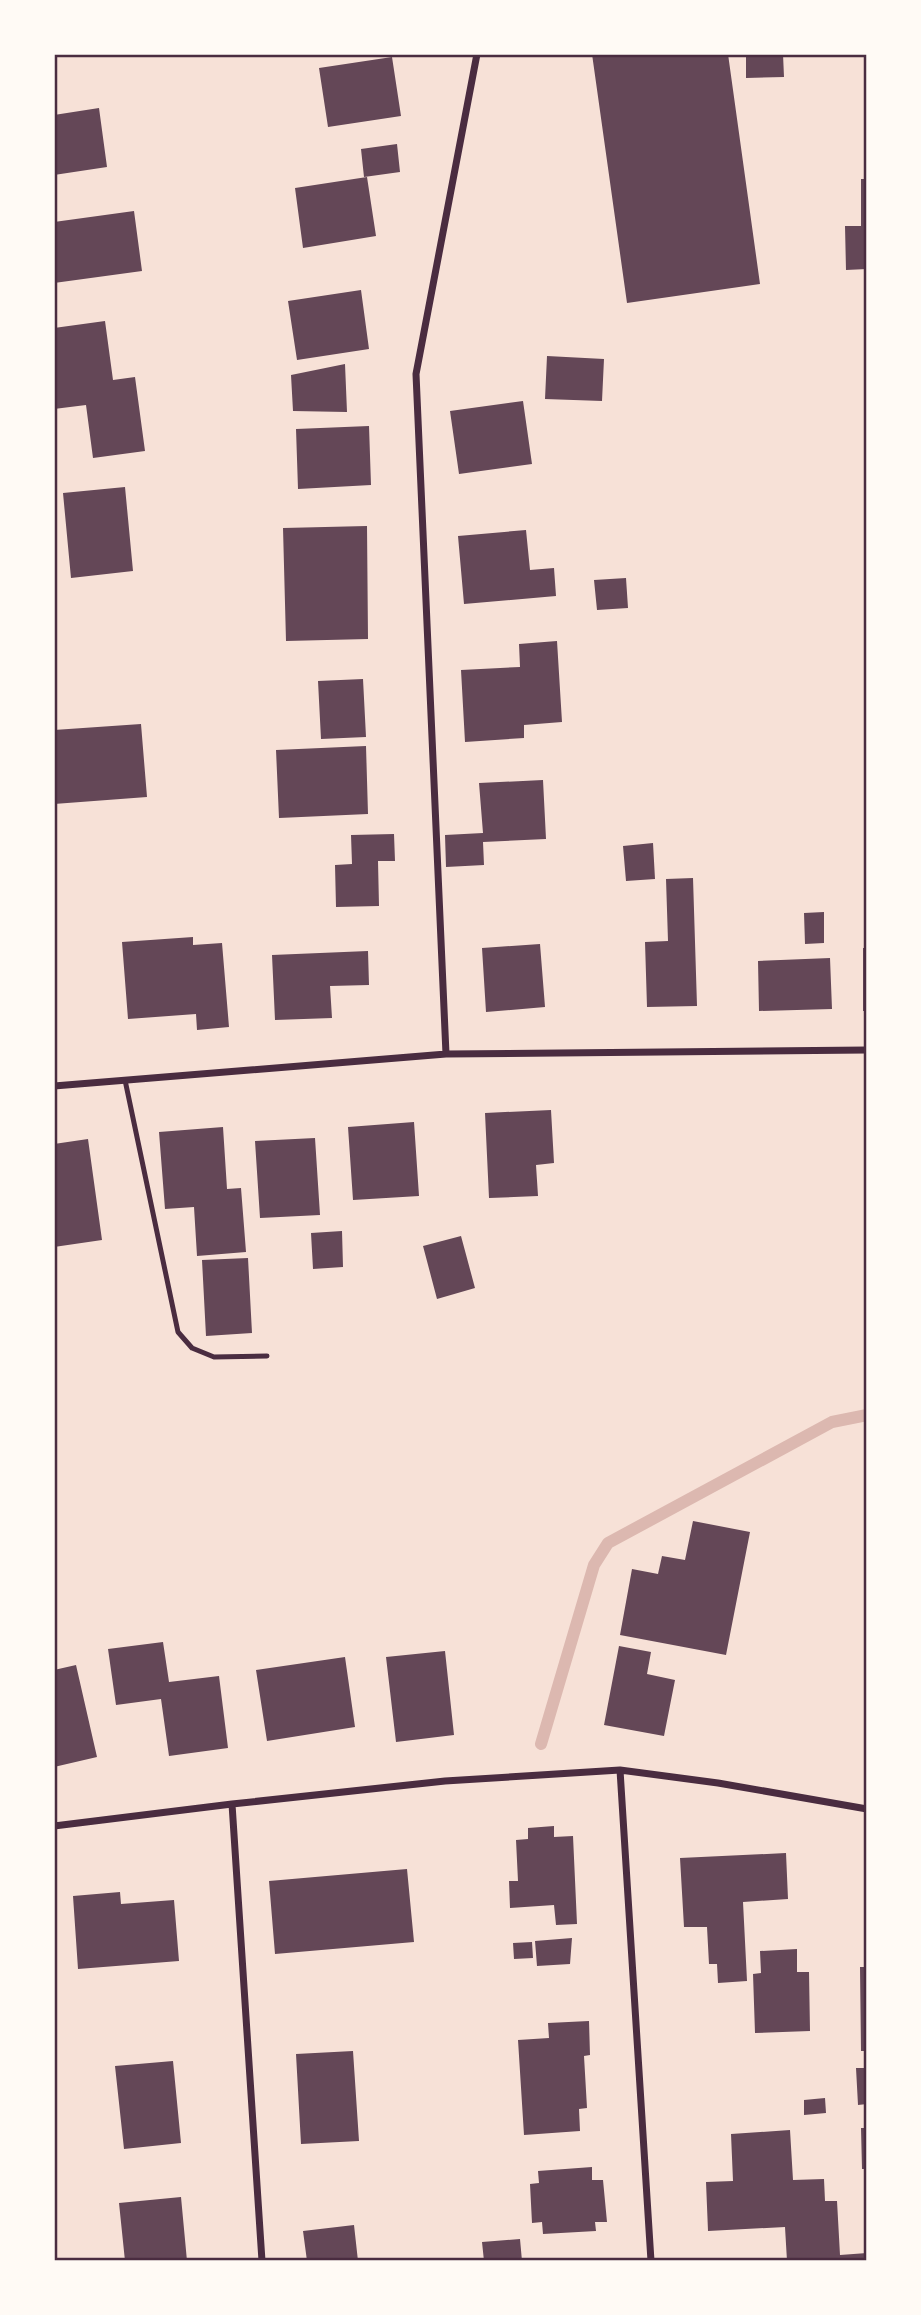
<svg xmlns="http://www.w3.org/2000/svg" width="921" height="2315" font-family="Karla,sans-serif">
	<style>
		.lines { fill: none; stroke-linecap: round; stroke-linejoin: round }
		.stream { stroke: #dcb8b0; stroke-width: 12 }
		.building { fill: #644757 }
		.service { stroke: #4a2c40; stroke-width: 5 }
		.minor { stroke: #4a2c40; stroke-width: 7 }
		.neatline { fill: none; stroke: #4a2c40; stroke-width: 2.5 }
	</style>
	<rect width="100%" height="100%" fill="#f7e1d7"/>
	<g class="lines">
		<path class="stream" d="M 541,1744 L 594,1565 L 608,1543 L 832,1422 L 867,1415"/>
	</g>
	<path class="building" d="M 592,54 L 728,54 L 760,284 L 627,303 Z
		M 746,54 L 783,54 L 784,77 L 746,78 Z
		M 392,57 L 401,116 L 328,127 L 319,68 Z
		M 99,108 L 107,167 L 54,175 L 54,115 Z
		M 397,144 L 400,172 L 364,177 L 361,149 Z
		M 367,177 L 376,236 L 303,248 L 295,188 Z
		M 861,179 L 867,179 L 867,269 L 846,270 L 845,226 L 861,226 Z
		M 134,211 L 142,271 L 54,283 L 54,222 Z
		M 361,290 L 369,349 L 297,360 L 288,301 Z
		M 105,321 L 113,380 L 135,377 L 145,451 L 93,458 L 86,405 L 54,409 L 54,328 Z
		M 547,356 L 604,359 L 602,401 L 545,399 Z
		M 345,364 L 347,412 L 293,411 L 291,375 Z
		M 523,401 L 532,464 L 459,474 L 450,411 Z
		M 369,426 L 371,485 L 298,489 L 296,429 Z
		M 125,487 L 133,571 L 71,578 L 63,493 Z
		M 367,526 L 368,639 L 286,641 L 283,528 Z
		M 526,530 L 530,570 L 554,568 L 556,596 L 464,604 L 458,536 Z
		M 626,578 L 628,608 L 597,610 L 594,580 Z
		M 557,641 L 562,722 L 524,725 L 524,738 L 465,742 L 461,670 L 520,667 L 519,644 Z
		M 363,679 L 366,737 L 321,739 L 318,681 Z
		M 141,724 L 147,797 L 54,804 L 54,730 Z
		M 366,746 L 368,814 L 279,818 L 276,750 Z
		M 543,780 L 546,839 L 483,842 L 484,865 L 446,867 L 445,835 L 483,833 L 479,783 Z
		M 394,834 L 395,861 L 378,861 L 379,906 L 336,907 L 335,865 L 352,864 L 351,835 Z
		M 653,843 L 655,879 L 626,881 L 623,846 Z
		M 693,878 L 697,1006 L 647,1007 L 645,942 L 668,941 L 666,879 Z
		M 824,912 L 824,943 L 805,944 L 804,913 Z
		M 193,937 L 193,945 L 222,943 L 229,1027 L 197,1030 L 196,1014 L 128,1019 L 122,942 Z
		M 540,944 L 545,1007 L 486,1012 L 482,948 Z
		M 863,948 L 867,948 L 867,1011 L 863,1011 Z
		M 368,951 L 369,985 L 330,986 L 332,1018 L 275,1020 L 272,955 Z
		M 830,958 L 832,1009 L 759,1011 L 758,961 Z
		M 551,1110 L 554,1163 L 536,1165 L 538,1196 L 489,1198 L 485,1113 Z
		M 414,1122 L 419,1196 L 353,1200 L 348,1127 Z
		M 223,1127 L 227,1189 L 241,1188 L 246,1252 L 197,1256 L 194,1207 L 165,1209 L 159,1132 Z
		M 315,1138 L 320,1215 L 260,1218 L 255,1141 Z
		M 88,1139 L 102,1240 L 54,1247 L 54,1144 Z
		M 342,1231 L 343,1267 L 313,1269 L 311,1233 Z
		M 461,1236 L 475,1288 L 437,1299 L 423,1246 Z
		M 248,1258 L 252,1333 L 206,1336 L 202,1260 Z
		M 693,1521 L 750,1532 L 726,1655 L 620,1635 L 632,1569 L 658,1574 L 662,1556 L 685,1560 Z
		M 163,1642 L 169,1682 L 219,1676 L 228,1748 L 169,1756 L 161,1699 L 116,1705 L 108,1649 Z
		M 619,1646 L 651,1652 L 647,1674 L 675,1680 L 664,1736 L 604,1725 Z
		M 445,1651 L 454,1735 L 396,1742 L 386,1657 Z
		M 345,1657 L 355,1727 L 267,1741 L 256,1670 Z
		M 76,1665 L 97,1757 L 54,1767 L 54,1670 Z
		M 554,1826 L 554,1837 L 573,1836 L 577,1924 L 556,1925 L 554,1905 L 510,1908 L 509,1881 L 518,1881 L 516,1840 L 528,1839 L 528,1828 Z
		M 786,1853 L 788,1899 L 743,1902 L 747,1981 L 718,1983 L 717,1964 L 709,1964 L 707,1927 L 684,1927 L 680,1858 Z
		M 407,1869 L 414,1942 L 275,1954 L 269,1881 Z
		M 120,1892 L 121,1904 L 174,1900 L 179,1961 L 78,1969 L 73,1896 Z
		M 572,1938 L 570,1964 L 537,1966 L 535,1941 Z
		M 532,1942 L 533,1958 L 514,1959 L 513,1943 Z
		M 797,1949 L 797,1972 L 809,1972 L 810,2031 L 755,2033 L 753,1974 L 761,1973 L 760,1951 Z
		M 860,1967 L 867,1967 L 867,2051 L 861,2051 Z
		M 589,2021 L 590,2055 L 584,2056 L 587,2108 L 579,2109 L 580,2131 L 524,2135 L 518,2040 L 549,2038 L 548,2023 Z
		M 353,2051 L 359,2141 L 301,2144 L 296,2054 Z
		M 173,2061 L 181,2143 L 124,2149 L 115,2066 Z
		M 856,2068 L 867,2068 L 867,2104 L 858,2105 Z
		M 825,2098 L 826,2113 L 804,2115 L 804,2100 Z
		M 861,2128 L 867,2128 L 867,2169 L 862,2169 Z
		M 790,2130 L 793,2180 L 824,2179 L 825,2201 L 837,2201 L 840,2255 L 867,2253 L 867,2261 L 787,2261 L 785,2227 L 708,2231 L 706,2182 L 733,2181 L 731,2134 Z
		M 592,2167 L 592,2180 L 603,2180 L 607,2222 L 595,2222 L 596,2231 L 543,2234 L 542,2222 L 532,2223 L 530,2184 L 539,2183 L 538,2171 Z
		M 181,2197 L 187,2261 L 125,2261 L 119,2203 Z
		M 354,2225 L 358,2261 L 307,2261 L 303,2231 Z
		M 520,2239 L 522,2261 L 484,2261 L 482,2242 Z"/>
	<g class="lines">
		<path class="service" d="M 125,1080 L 178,1332 L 192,1348 L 214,1357 L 267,1356"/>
		<path class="minor" d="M 446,1054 L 416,374 L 477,54
			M 54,1086 L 446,1054 L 867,1050
			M 620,1770 L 651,2261
			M 232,1804 L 262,2261
			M 54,1826 L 232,1804 L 445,1781 L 620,1770 L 718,1783 L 867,1809"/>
	</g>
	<rect width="921" height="2315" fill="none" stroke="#fffaf5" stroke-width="112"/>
	<rect x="56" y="56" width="809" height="2203" class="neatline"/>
</svg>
